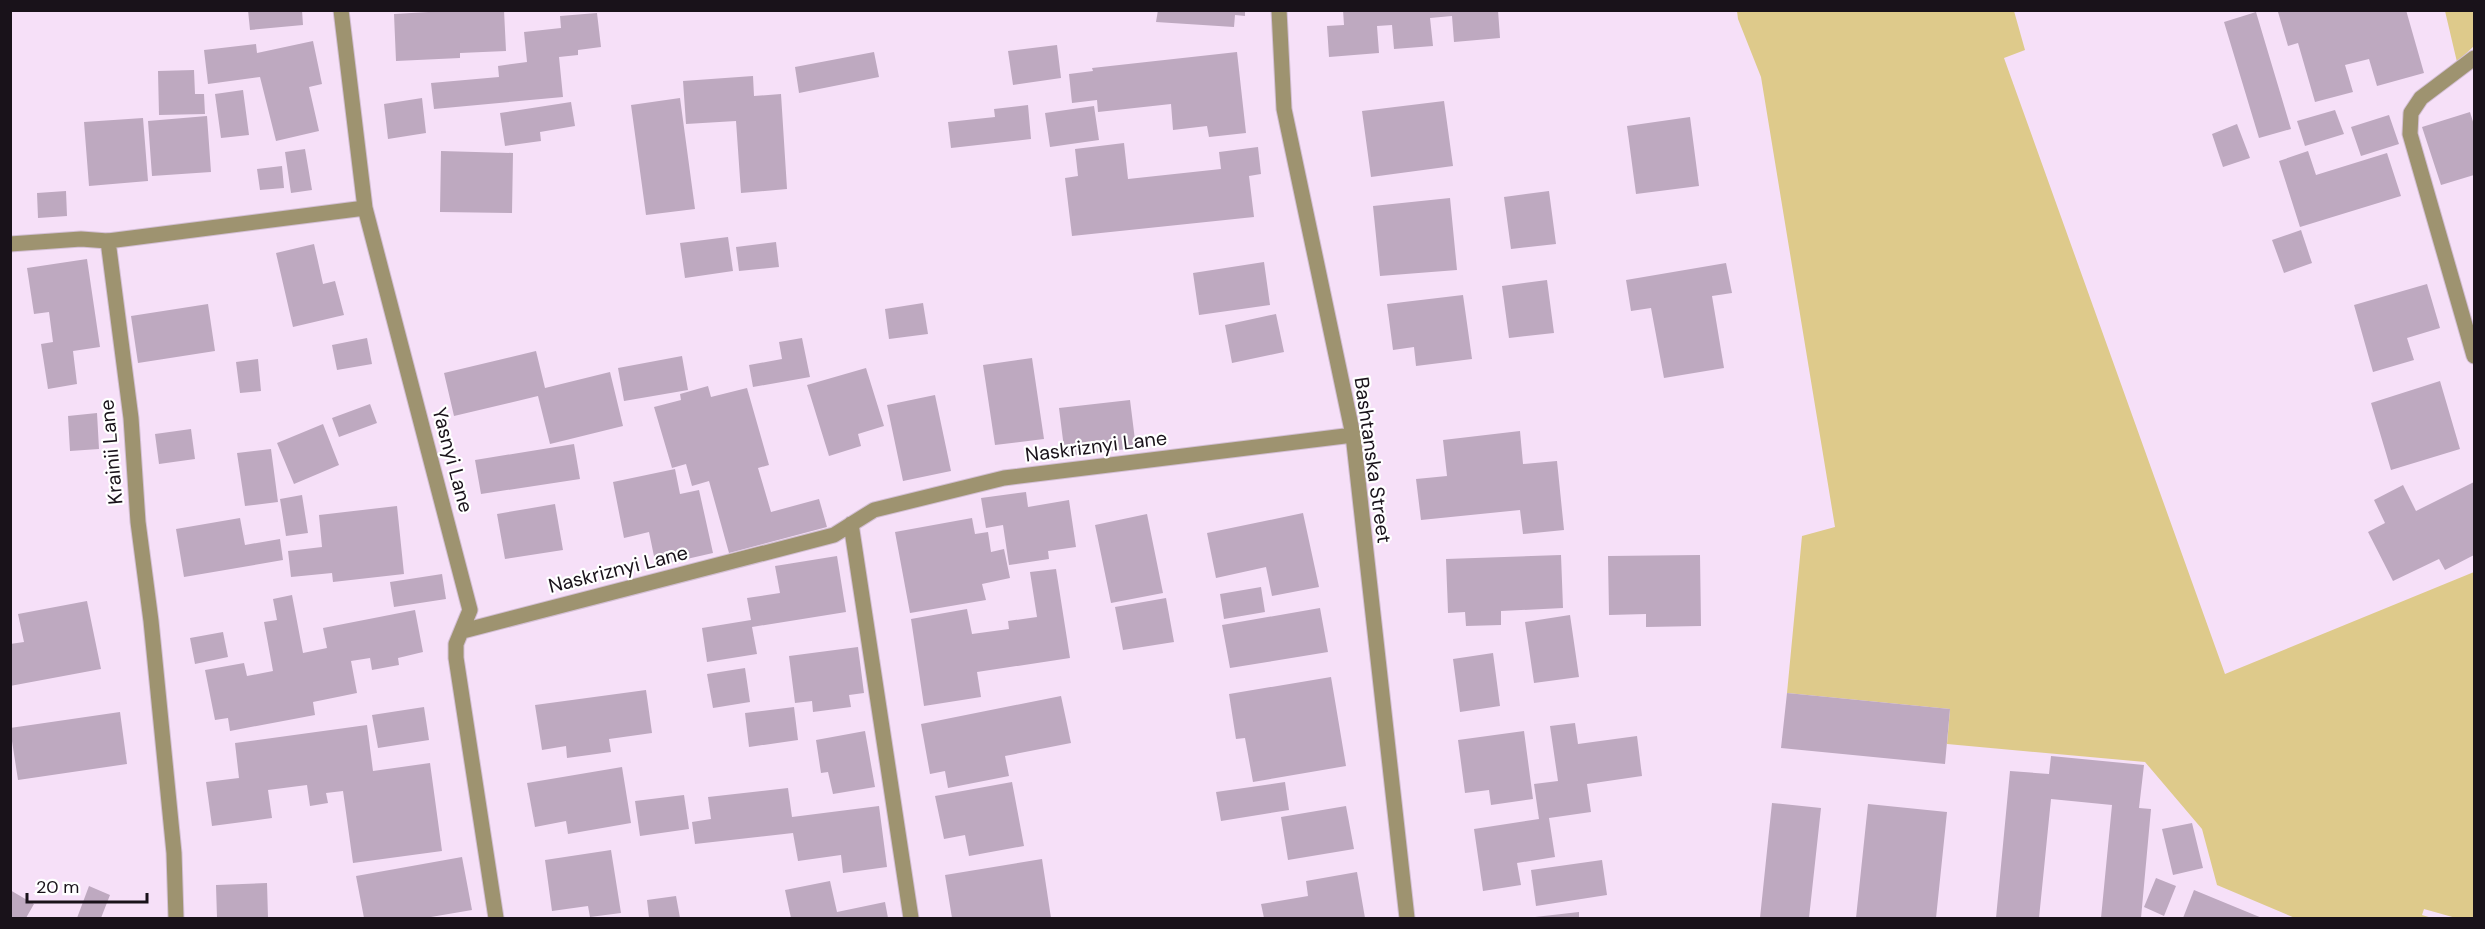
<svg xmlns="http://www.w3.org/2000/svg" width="2485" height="929" font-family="'DM Sans',sans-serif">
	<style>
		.green { fill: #deca8b }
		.building { fill: #bea9c0 }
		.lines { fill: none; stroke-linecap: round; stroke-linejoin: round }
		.lane-casing { stroke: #d3bfd4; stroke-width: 17 }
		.street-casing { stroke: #d3bfd4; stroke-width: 17 }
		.lane { stroke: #9e9370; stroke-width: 15 }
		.street { stroke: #9e9370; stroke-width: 15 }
		.labels { text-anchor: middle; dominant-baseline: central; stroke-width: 4.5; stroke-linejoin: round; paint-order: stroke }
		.street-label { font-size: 20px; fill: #19121a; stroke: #fff }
	</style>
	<rect width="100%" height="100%" fill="#f6e0f8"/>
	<path class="green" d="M 1737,11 L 2014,11 L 2025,50 L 2004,58 L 2225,674 L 2474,572 L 2474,918 L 2456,918 L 2424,909 L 2422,915 L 2432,918 L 2295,918 L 2217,885 L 2202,829 L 2145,762 L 1947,744 L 1950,709 L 1787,693 L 1802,536 L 1835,527 L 1761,77 L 1738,19 Z
		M 2445,11 L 2474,11 L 2474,46 L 2457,62 Z"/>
	<path class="building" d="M 248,10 L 302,10 L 303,25 L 250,30 Z
		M 463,10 L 504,10 L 506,51 L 460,53 L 460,58 L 396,61 L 394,14 Z
		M 1158,10 L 1245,10 L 1245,16 L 1235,15 L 1234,27 L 1156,22 Z
		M 1343,10 L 1498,10 L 1500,38 L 1454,42 L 1452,16 L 1430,18 L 1433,46 L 1394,49 L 1392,25 L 1377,26 L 1379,53 L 1329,57 L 1327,26 L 1344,25 Z
		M 2281,10 L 2406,10 L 2424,73 L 2377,86 L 2369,59 L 2345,65 L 2353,92 L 2315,102 L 2298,43 L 2288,46 L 2278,12 Z
		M 2256,12 L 2291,129 L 2259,138 L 2224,22 Z
		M 597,13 L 601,47 L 578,50 L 578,55 L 559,57 L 563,97 L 434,109 L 431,83 L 499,77 L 498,66 L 527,62 L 524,32 L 561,28 L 560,16 Z
		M 313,41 L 322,84 L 309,87 L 319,131 L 276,141 L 260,77 L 208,84 L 204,50 L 256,44 L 257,53 Z
		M 1057,45 L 1061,78 L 1013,85 L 1008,51 Z
		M 874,52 L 879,77 L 799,93 L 795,67 Z
		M 1237,52 L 1246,133 L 1209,137 L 1207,126 L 1173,130 L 1171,104 L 1098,112 L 1097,100 L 1072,103 L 1069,74 L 1093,71 L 1092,68 Z
		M 194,70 L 195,94 L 204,94 L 205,114 L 159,115 L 158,71 Z
		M 753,76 L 754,96 L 781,94 L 787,189 L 741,193 L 736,121 L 686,124 L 683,81 Z
		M 243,90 L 249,135 L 221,138 L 215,94 Z
		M 422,98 L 426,133 L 388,139 L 384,104 Z
		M 680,98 L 695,209 L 646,215 L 631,105 Z
		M 1444,101 L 1453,166 L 1371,177 L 1362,111 Z
		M 571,102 L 575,126 L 540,132 L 541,141 L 505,146 L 500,113 Z
		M 1028,105 L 1031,139 L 951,148 L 948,122 L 995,117 L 994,109 Z
		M 1094,106 L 1099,140 L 1050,147 L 1045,113 Z
		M 2335,110 L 2344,134 L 2305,146 L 2297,121 Z
		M 2470,112 L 2474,125 L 2474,175 L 2441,185 L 2422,127 Z
		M 2389,115 L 2399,144 L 2361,156 L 2351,127 Z
		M 207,116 L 211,172 L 152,176 L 148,121 Z
		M 1690,117 L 1699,186 L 1636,194 L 1627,126 Z
		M 143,118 L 148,181 L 89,186 L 84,122 Z
		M 2237,124 L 2250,158 L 2223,167 L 2212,134 Z
		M 1124,143 L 1128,179 L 1221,169 L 1219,152 L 1258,147 L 1261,174 L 1249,176 L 1254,217 L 1072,236 L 1065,178 L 1078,176 L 1075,149 Z
		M 305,149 L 312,190 L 291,193 L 285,152 Z
		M 441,151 L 513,153 L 512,213 L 440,212 Z
		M 2308,151 L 2316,175 L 2387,153 L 2401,196 L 2300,227 L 2279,161 Z
		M 282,166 L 284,188 L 260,190 L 257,169 Z
		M 66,191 L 67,216 L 38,218 L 37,193 Z
		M 1549,191 L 1556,244 L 1511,249 L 1504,197 Z
		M 1450,198 L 1457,270 L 1380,276 L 1373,206 Z
		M 2301,230 L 2312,263 L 2284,273 L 2272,240 Z
		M 728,237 L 733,271 L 685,278 L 680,243 Z
		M 776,242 L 779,267 L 739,271 L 736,247 Z
		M 314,244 L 323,284 L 335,281 L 344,315 L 293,327 L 276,253 Z
		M 87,259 L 100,347 L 73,351 L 77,384 L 48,389 L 41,344 L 53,342 L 49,312 L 34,314 L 27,268 Z
		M 1264,262 L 1270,305 L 1199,315 L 1193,273 Z
		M 1726,263 L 1732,293 L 1712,296 L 1724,368 L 1664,378 L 1651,308 L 1631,311 L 1626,280 Z
		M 1547,280 L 1554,333 L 1509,338 L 1502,286 Z
		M 2427,284 L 2440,328 L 2407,338 L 2414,360 L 2373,372 L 2354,305 Z
		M 1463,295 L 1472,359 L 1416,366 L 1414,347 L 1393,350 L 1387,304 Z
		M 923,303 L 928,334 L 889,339 L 885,309 Z
		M 208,304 L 215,351 L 138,363 L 131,316 Z
		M 1276,314 L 1284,352 L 1232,363 L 1225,325 Z
		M 367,338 L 372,364 L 337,370 L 332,345 Z
		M 802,338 L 810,377 L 753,387 L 749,365 L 782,359 L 779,342 Z
		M 536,351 L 545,388 L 610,372 L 623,426 L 550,444 L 538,396 L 454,416 L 444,373 Z
		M 682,356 L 688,390 L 624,401 L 618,368 Z
		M 1032,358 L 1044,439 L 995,445 L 983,365 Z
		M 258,359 L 261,391 L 240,393 L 236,362 Z
		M 866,368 L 884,426 L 858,434 L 861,446 L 829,456 L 807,385 Z
		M 2440,381 L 2460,449 L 2391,470 L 2371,403 Z
		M 708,386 L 711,397 L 747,388 L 769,465 L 758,468 L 771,512 L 819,499 L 827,527 L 729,553 L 709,481 L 692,486 L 686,464 L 672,468 L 654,407 L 681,400 L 680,394 Z
		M 935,395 L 951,471 L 903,481 L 887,405 Z
		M 1130,400 L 1136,448 L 1065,456 L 1059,408 Z
		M 370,404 L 377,423 L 339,437 L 332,418 Z
		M 97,413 L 99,449 L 70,451 L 68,416 Z
		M 323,424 L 339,465 L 294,484 L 277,443 Z
		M 191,429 L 195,459 L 159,464 L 155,434 Z
		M 1520,431 L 1523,464 L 1557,461 L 1564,530 L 1523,534 L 1520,510 L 1421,520 L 1416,479 L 1447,476 L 1443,440 Z
		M 574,444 L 580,479 L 481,494 L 475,460 Z
		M 271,449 L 278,502 L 245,506 L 237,453 Z
		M 675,469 L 680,494 L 699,490 L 713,553 L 656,566 L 649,532 L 624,538 L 613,482 Z
		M 2474,482 L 2474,555 L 2445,570 L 2439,559 L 2393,581 L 2368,532 L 2385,523 L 2374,500 L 2403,485 L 2416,511 Z
		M 1026,492 L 1028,507 L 1069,500 L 1076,547 L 1048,551 L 1049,559 L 1009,565 L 1003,525 L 986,528 L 981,498 Z
		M 302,495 L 308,533 L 286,536 L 280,499 Z
		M 555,504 L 563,550 L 505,559 L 497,514 Z
		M 397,506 L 404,574 L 333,582 L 332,573 L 291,577 L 288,551 L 322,547 L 319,515 Z
		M 1303,513 L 1319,587 L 1272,596 L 1266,567 L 1216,578 L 1207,533 Z
		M 1147,514 L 1163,593 L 1111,603 L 1095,525 Z
		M 240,518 L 245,545 L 280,539 L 283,560 L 184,577 L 176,529 Z
		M 972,518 L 975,534 L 988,532 L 991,552 L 1004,549 L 1010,578 L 982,584 L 986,600 L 910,613 L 895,532 Z
		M 1561,555 L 1563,608 L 1501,611 L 1501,625 L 1466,626 L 1465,612 L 1448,613 L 1446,559 Z
		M 1700,555 L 1701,626 L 1646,627 L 1646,614 L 1609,615 L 1608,556 Z
		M 837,556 L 846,612 L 752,627 L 757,654 L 707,662 L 702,628 L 751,620 L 747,598 L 780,593 L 775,566 Z
		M 1056,569 L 1070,658 L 977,672 L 981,697 L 924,706 L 911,619 L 967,609 L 972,634 L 1009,629 L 1008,621 L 1037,617 L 1030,572 Z
		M 442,574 L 446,599 L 394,607 L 390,582 Z
		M 1261,587 L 1265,612 L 1224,619 L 1220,594 Z
		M 292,595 L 303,653 L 327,648 L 323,628 L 415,610 L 423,652 L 398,658 L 399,665 L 372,670 L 370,658 L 351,661 L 357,693 L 313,702 L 315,715 L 230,731 L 228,718 L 215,720 L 205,670 L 244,663 L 247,676 L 273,671 L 264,622 L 277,620 L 273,599 Z
		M 1166,598 L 1174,642 L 1123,650 L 1115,607 Z
		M 87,601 L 101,669 L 10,686 L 10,644 L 24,642 L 18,614 Z
		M 1320,608 L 1328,652 L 1230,668 L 1222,625 Z
		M 1570,615 L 1579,677 L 1534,683 L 1525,622 Z
		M 223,632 L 228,657 L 195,664 L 190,638 Z
		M 858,647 L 864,693 L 849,695 L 851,707 L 813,712 L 812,701 L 795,703 L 789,656 Z
		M 1493,653 L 1500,706 L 1460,712 L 1453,659 Z
		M 745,668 L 750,702 L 713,708 L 707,674 Z
		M 1331,677 L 1346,766 L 1253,782 L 1245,738 L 1236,739 L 1229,694 Z
		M 646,690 L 652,733 L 609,739 L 611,752 L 567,758 L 566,746 L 542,750 L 535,705 Z
		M 1787,693 L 1950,709 L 1945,764 L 1781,748 Z
		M 1061,696 L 1071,743 L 1005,756 L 1009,776 L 948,788 L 945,771 L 930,774 L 921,724 Z
		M 424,707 L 429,740 L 378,748 L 372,715 Z
		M 794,707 L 798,740 L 749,747 L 745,713 Z
		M 120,712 L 127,764 L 18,780 L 10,728 Z
		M 1575,723 L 1578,744 L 1637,736 L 1642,776 L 1587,784 L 1591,812 L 1549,818 L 1555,857 L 1517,863 L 1521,885 L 1483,891 L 1474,829 L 1539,819 L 1534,784 L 1558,781 L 1550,726 Z
		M 367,725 L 373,771 L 430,763 L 442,851 L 353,863 L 343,791 L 326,793 L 328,803 L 310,806 L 307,785 L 268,790 L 272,818 L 212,826 L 206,782 L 239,778 L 235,743 Z
		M 865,731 L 875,787 L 833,794 L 828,772 L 821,773 L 816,740 Z
		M 1524,731 L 1533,799 L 1491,805 L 1489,790 L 1465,793 L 1458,740 Z
		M 2051,756 L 2144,765 L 2139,808 L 2151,809 L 2141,918 L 2101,918 L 2112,805 L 2051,799 L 2039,918 L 1996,918 L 2010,771 L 2049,774 Z
		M 622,767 L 631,823 L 568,834 L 566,821 L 535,827 L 527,783 Z
		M 1012,782 L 1024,846 L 969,856 L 965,835 L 944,839 L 935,796 Z
		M 1285,782 L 1289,810 L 1221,821 L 1216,792 Z
		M 788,788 L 792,817 L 879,806 L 887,867 L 843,873 L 841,855 L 798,861 L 793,833 L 695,844 L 692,822 L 711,819 L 708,797 Z
		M 684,795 L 689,829 L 640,836 L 635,801 Z
		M 1772,803 L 1821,808 L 1809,918 L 1760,918 Z
		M 1868,804 L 1947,812 L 1936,918 L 1856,918 Z
		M 1346,806 L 1354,849 L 1288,860 L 1281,817 Z
		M 2192,823 L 2203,868 L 2173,875 L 2162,829 Z
		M 611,850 L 621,913 L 590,917 L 588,906 L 552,911 L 545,860 Z
		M 462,857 L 472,910 L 425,918 L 364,918 L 356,876 Z
		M 1042,859 L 1051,918 L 952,918 L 945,875 Z
		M 1602,860 L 1607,895 L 1536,906 L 1531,870 Z
		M 1357,872 L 1365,918 L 1264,918 L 1261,904 L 1308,896 L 1306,881 Z
		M 2156,878 L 2176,886 L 2164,916 L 2144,907 Z
		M 830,881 L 837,912 L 885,902 L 888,918 L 791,918 L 785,890 Z
		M 267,883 L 268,918 L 217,918 L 216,885 Z
		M 89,886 L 110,895 L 101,918 L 77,918 Z
		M 10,890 L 34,904 L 26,918 L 10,918 Z
		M 2194,890 L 2262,918 L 2183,918 Z
		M 676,896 L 680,918 L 649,918 L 647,900 Z
		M 1579,912 L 1579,918 L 1535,918 L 1535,917 Z"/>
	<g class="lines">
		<defs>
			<path id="lane" d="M 2474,58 L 2421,98 L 2411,113 L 2410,134 L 2474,356
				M 10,244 L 81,239 L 108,241"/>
			<path id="street" d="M 341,10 L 365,208 L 470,610 L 456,644 L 456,658 L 496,918
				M 1279,10 L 1284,109 L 1353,435 L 1407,918
				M 851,524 L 911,918
				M 463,631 L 834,535 L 874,510 L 1004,478 L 1353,435
				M 176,918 L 174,853 L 151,621 L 138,522 L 131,418 L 108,241 L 365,208"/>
		</defs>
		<use href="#lane" class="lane-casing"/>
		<use href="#street" class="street-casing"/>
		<use href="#lane" class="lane"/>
		<use href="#street" class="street"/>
	</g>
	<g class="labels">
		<g class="street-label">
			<text transform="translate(1096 446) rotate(-7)">Naskriznyi Lane</text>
			<text transform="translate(111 452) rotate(-95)">Krainii Lane</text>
			<text transform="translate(453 460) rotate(75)">Yasnyi Lane</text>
			<text transform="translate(1373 460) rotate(82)">Bashtanska Street</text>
			<text transform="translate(618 569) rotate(-14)">Naskriznyi Lane</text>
		</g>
	</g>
	<rect width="2485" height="929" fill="none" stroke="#19121a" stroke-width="24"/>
	<path d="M27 893v9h120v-9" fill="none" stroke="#19121a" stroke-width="3"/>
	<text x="36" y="893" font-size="18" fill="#19121a" stroke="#ffffff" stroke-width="4.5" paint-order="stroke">20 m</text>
</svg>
